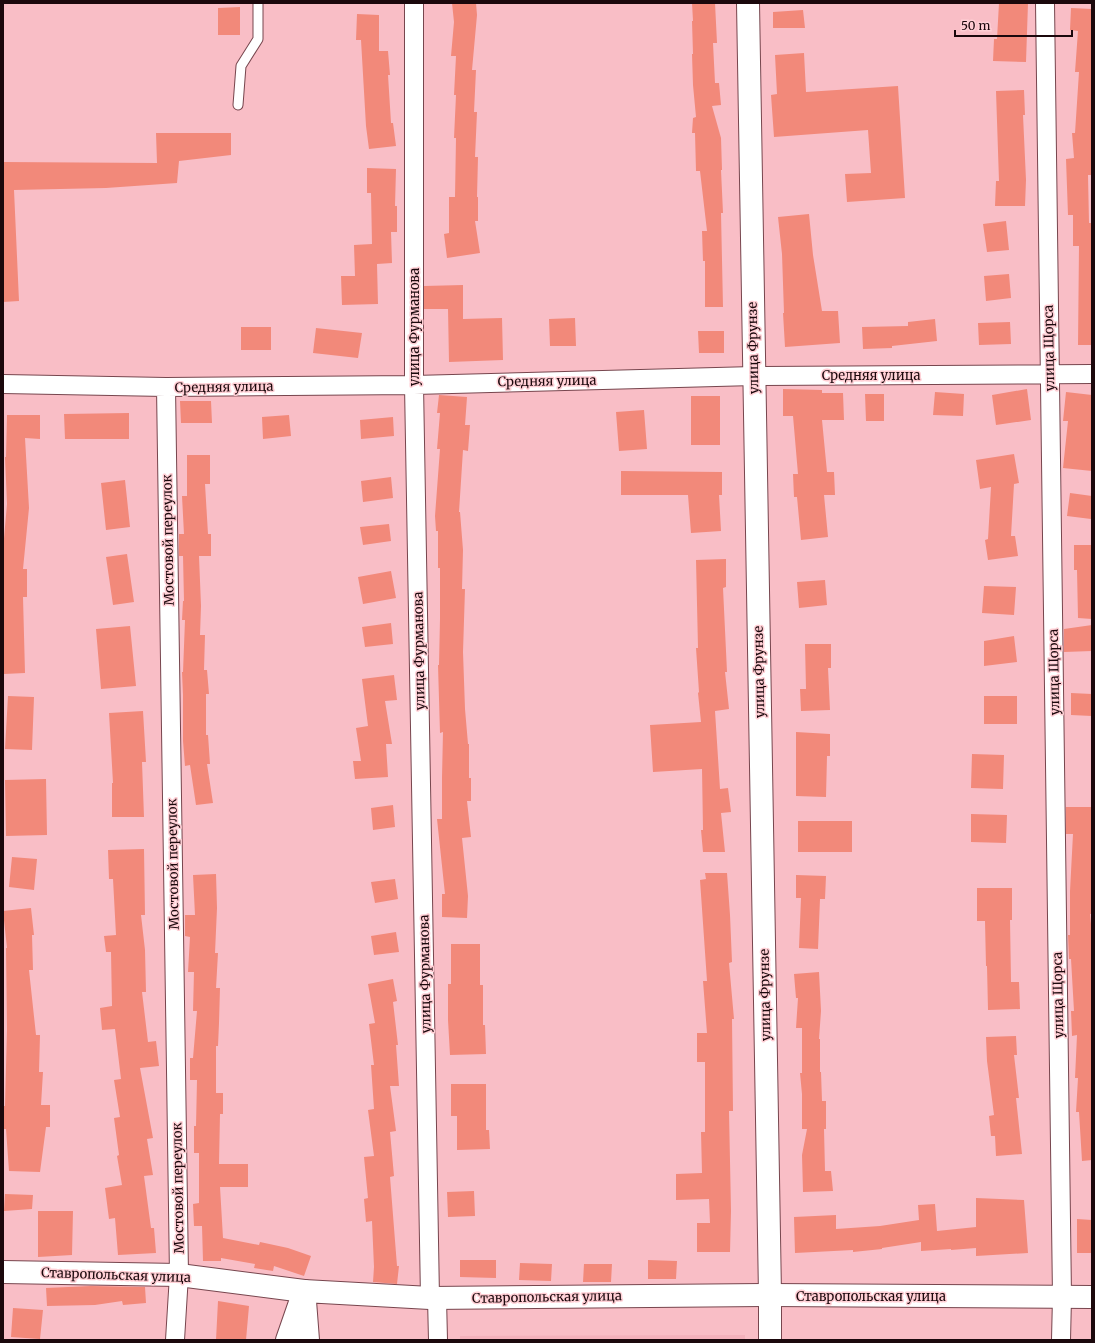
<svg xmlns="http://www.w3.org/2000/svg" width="1095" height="1343" font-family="Merriweather,serif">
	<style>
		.built { fill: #f4b1bb }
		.building { fill: #f2897a }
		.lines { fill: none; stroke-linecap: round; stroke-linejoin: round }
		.service-casing { stroke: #77464e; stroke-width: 11 }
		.minor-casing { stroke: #77464e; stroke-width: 20 }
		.tertiary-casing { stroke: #77464e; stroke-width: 24 }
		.primary-casing { stroke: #77464e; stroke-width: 24 }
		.service { stroke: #fff; stroke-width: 9 }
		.minor { stroke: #fff; stroke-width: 18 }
		.tertiary { stroke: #fff; stroke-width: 22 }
		.primary { stroke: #fff; stroke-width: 22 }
		.labels { text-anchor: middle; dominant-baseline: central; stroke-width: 3; stroke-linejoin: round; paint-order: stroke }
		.street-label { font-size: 13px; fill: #1b080c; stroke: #ffcfd5 }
	</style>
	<rect width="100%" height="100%" fill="#f9bec6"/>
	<path class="built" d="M 745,1335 L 745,1340 L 460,1340 L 460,1336 Z"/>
	<path class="building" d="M 452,3 L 476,3 L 477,15 L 472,70 L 476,70 L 474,112 L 477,112 L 475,157 L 478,157 L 477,197 L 478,197 L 478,221 L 475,221 L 480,253 L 447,258 L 444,234 L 449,233 L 449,197 L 455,197 L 456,138 L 454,138 L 456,95 L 454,95 L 456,56 L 451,56 L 454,22 Z
		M 692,3 L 715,3 L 717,43 L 713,43 L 715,83 L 719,83 L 721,105 L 712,106 L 721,138 L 722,170 L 721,170 L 723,213 L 721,213 L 723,307 L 705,307 L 705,261 L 703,261 L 702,231 L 707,231 L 700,171 L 696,171 L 695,133 L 692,133 L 693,118 L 696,117 L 693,85 L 692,54 L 693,54 L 692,21 L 693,21 Z
		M 999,3 L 1028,3 L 1026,62 L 993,61 L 994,39 L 997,39 Z
		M 240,7 L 240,35 L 218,35 L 218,8 Z
		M 1071,8 L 1092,9 L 1092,175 L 1088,175 L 1089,223 L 1092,223 L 1092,345 L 1078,345 L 1079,246 L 1073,246 L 1073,215 L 1068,215 L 1066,159 L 1074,158 L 1072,133 L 1075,133 L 1079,72 L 1075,72 L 1078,31 L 1070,30 Z
		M 803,10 L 805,28 L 773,28 L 773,12 Z
		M 357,14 L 379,15 L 379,51 L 388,51 L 390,75 L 388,75 L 391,123 L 393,123 L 396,146 L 369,149 L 366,126 L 361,40 L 356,40 Z
		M 804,53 L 806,92 L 898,86 L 905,198 L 847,202 L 845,174 L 871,173 L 868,130 L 774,137 L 771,95 L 777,94 L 775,55 Z
		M 1024,90 L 1025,115 L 1023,115 L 1026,180 L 1025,206 L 995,206 L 996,181 L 999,181 L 996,91 Z
		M 156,133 L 231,133 L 231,155 L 179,161 L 177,183 L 106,188 L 14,190 L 19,301 L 3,302 L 3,162 L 157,163 Z
		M 367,168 L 396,169 L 395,206 L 397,206 L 397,232 L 391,232 L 392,263 L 377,264 L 378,304 L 342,305 L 341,276 L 355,276 L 354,245 L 372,244 L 371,193 L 367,193 Z
		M 809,214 L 813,255 L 822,311 L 838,311 L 840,343 L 785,347 L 783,313 L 784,313 L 782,254 L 778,217 Z
		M 1006,221 L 1009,250 L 987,252 L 983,224 Z
		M 1009,274 L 1011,298 L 986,301 L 984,276 Z
		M 463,285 L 463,319 L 502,318 L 503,360 L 449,362 L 448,309 L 424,309 L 424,286 Z
		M 575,318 L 576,346 L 550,346 L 549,319 Z
		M 935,319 L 937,341 L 892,346 L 892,348 L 863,349 L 862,327 L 908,326 L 908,322 Z
		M 1010,322 L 1011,344 L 979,345 L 978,323 Z
		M 241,327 L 271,327 L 271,350 L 241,350 Z
		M 316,328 L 362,333 L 358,358 L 313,353 Z
		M 698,331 L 724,331 L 724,353 L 699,353 Z
		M 783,389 L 822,390 L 822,393 L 843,393 L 844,420 L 822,420 L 827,472 L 834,472 L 835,495 L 824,495 L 828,537 L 801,540 L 797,497 L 794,497 L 793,474 L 798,474 L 793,416 L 783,416 Z
		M 1027,389 L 1031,420 L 996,425 L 992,395 Z
		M 935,392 L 964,394 L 963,416 L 933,415 Z
		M 1066,392 L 1092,395 L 1092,471 L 1063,468 L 1068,421 L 1063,421 Z
		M 865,394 L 884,394 L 884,421 L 866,421 Z
		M 439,395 L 467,397 L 465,425 L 470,425 L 468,451 L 463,450 L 459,512 L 460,512 L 463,550 L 462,589 L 465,589 L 463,652 L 465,709 L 468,744 L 469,744 L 469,778 L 471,778 L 471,801 L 467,801 L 471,837 L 462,838 L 468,896 L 467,918 L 442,917 L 442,894 L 445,894 L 437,819 L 442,819 L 442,778 L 443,732 L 440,733 L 438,665 L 439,665 L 440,619 L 440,568 L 438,568 L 438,531 L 436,531 L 435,516 L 440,449 L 437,449 L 440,413 L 437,413 Z
		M 691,396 L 720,396 L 720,445 L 691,445 Z
		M 180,401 L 211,401 L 212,423 L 181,423 Z
		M 644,410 L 647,449 L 619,451 L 616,412 Z
		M 129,413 L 129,439 L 65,439 L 64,414 Z
		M 7,415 L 40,415 L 40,439 L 25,438 L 29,508 L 23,569 L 27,569 L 27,597 L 23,597 L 25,673 L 4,674 L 3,550 L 7,504 L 5,457 L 6,457 Z
		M 289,415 L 291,436 L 263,439 L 262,417 Z
		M 393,417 L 394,436 L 361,439 L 360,420 Z
		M 1014,454 L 1019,483 L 1014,484 L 1011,536 L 1015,536 L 1018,556 L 988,560 L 985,540 L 988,539 L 991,487 L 980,489 L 976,460 Z
		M 187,455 L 210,455 L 210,484 L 205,484 L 208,534 L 211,534 L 211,556 L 199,556 L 201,606 L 200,635 L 205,635 L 204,670 L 207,670 L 209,694 L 206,694 L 206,735 L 208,735 L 210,764 L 207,764 L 213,803 L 196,805 L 190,765 L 185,766 L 183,741 L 183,695 L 182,672 L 183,672 L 185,620 L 182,620 L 183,601 L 184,601 L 183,556 L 179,556 L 179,534 L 184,534 L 182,496 L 187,496 Z
		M 621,471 L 722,472 L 722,495 L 719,495 L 721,531 L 691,533 L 688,495 L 621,495 Z
		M 391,477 L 393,498 L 363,502 L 361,481 Z
		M 125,480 L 130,527 L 106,530 L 101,483 Z
		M 1070,493 L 1092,496 L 1091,519 L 1067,516 Z
		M 389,524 L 391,541 L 363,545 L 360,527 Z
		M 1074,545 L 1092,545 L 1092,619 L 1078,618 L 1077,570 L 1074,570 Z
		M 127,554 L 134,602 L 113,605 L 106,557 Z
		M 726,559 L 726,587 L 723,588 L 727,672 L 725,672 L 729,709 L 715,711 L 720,789 L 728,788 L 731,812 L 721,813 L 725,852 L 703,852 L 701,830 L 703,830 L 702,769 L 653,772 L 650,725 L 701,722 L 698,693 L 699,692 L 696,648 L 698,648 L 696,560 Z
		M 391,571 L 396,598 L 363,604 L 358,577 Z
		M 825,580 L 827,605 L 799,608 L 797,582 Z
		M 984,586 L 1016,587 L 1014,615 L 982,613 Z
		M 391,623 L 393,644 L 365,647 L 362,627 Z
		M 1092,625 L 1092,651 L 1064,652 L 1064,629 Z
		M 130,626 L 136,686 L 101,689 L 96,629 Z
		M 1014,636 L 1017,662 L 984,666 L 984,641 Z
		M 805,644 L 831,644 L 831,668 L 828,668 L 830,710 L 801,711 L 800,689 L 806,689 Z
		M 394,675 L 397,700 L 385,701 L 392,744 L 386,744 L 388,777 L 355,779 L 353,761 L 361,761 L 356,728 L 368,726 L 362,679 Z
		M 1071,693 L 1092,694 L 1092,716 L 1071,715 Z
		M 8,696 L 34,697 L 32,750 L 5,749 Z
		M 984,696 L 1017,696 L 1017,724 L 984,724 Z
		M 143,711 L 146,762 L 142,762 L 144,817 L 112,817 L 112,783 L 113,783 L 109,713 Z
		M 796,732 L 830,734 L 830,756 L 827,756 L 826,797 L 796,796 Z
		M 972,754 L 1004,755 L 1003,789 L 971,788 Z
		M 46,779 L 47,835 L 6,836 L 5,780 Z
		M 393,805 L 395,827 L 373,830 L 371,808 Z
		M 1066,807 L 1092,807 L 1092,914 L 1090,914 L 1092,934 L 1092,1160 L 1082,1161 L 1079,1112 L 1076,1112 L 1078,1078 L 1075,1078 L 1077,1035 L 1072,1036 L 1071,1011 L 1074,1011 L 1071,959 L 1069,959 L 1068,935 L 1070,935 L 1070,891 L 1073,834 L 1066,834 Z
		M 971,814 L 1007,815 L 1006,843 L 971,842 Z
		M 798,821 L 852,821 L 852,852 L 798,852 Z
		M 144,849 L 145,915 L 141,915 L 145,950 L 146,992 L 142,992 L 148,1042 L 156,1041 L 159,1066 L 140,1068 L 153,1138 L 147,1139 L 153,1175 L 144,1176 L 151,1228 L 154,1228 L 156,1253 L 118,1255 L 115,1218 L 109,1219 L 105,1188 L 122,1185 L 117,1156 L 119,1155 L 114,1118 L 120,1117 L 114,1080 L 121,1079 L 115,1029 L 102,1030 L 100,1008 L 112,1006 L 111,952 L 106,952 L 104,936 L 116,935 L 113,879 L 109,879 L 108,850 Z
		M 12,857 L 37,859 L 34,890 L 9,887 Z
		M 705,873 L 727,873 L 730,915 L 732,962 L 729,963 L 734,1019 L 732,1019 L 733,1111 L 729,1111 L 731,1211 L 730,1252 L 697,1252 L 697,1223 L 710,1223 L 709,1199 L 676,1200 L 676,1174 L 702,1173 L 701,1132 L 705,1132 L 705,1062 L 697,1062 L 697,1033 L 707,1033 L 703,981 L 707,981 L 700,880 L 706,879 Z
		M 216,874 L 217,908 L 215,953 L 218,953 L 216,988 L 220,988 L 219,1023 L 218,1046 L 216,1046 L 216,1093 L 223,1093 L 223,1114 L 220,1114 L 219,1164 L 248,1164 L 248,1187 L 220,1187 L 223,1238 L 259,1245 L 260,1242 L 288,1248 L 311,1256 L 304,1276 L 274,1266 L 273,1271 L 254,1268 L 255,1264 L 221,1258 L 221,1261 L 203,1261 L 202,1226 L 194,1226 L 193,1204 L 199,1203 L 199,1153 L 194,1153 L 194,1126 L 196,1126 L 197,1080 L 190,1080 L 190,1058 L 193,1058 L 197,1011 L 193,1011 L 194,972 L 188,972 L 190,937 L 185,936 L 185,915 L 195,915 L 193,875 Z
		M 796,875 L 826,876 L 825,899 L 820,899 L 818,949 L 799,948 L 801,898 L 796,898 Z
		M 395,879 L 398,899 L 375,903 L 371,882 Z
		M 977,888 L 1012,888 L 1012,920 L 1010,920 L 1011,982 L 1019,982 L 1020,1009 L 988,1010 L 987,966 L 986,966 L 985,921 L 977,921 Z
		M 31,908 L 34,935 L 32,935 L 33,970 L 29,970 L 36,1035 L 40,1035 L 39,1072 L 43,1072 L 41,1105 L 50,1105 L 50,1127 L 46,1127 L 40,1172 L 9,1171 L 6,1129 L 3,1129 L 3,1106 L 5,1106 L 7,1029 L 6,948 L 7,948 L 3,911 Z
		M 396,932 L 399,952 L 374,955 L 371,936 Z
		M 451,944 L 480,944 L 480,985 L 483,985 L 483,1025 L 485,1025 L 486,1054 L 450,1055 L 448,1020 L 448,984 L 451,984 Z
		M 819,972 L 821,1011 L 819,1039 L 820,1039 L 820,1072 L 821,1072 L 822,1101 L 826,1101 L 826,1129 L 824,1129 L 825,1171 L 831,1171 L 833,1191 L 803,1192 L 802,1155 L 807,1129 L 802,1129 L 802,1094 L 800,1073 L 802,1073 L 802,1028 L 796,1028 L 798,998 L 796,998 L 794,974 Z
		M 393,979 L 397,1001 L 393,1002 L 398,1045 L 396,1045 L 399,1086 L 390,1086 L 396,1131 L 390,1132 L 394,1176 L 390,1177 L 397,1266 L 399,1266 L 397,1284 L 373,1282 L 374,1267 L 372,1221 L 366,1222 L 364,1199 L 368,1198 L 364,1157 L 374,1156 L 368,1110 L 374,1109 L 371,1065 L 374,1065 L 369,1024 L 375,1023 L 368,984 Z
		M 1016,1036 L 1017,1055 L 1014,1055 L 1019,1098 L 1016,1098 L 1022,1154 L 996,1156 L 995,1136 L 991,1136 L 989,1116 L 994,1115 L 987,1061 L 986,1037 Z
		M 451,1084 L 486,1084 L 486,1130 L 489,1130 L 490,1149 L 457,1150 L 457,1116 L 451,1116 Z
		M 474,1191 L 475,1216 L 448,1217 L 447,1192 Z
		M 5,1194 L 33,1195 L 32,1209 L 4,1211 Z
		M 976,1198 L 1024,1200 L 1028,1253 L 976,1256 L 976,1248 L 951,1250 L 951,1249 L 921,1251 L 921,1242 L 882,1248 L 882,1249 L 853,1252 L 853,1250 L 795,1253 L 794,1217 L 836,1215 L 836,1229 L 880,1226 L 919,1220 L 918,1205 L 935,1204 L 937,1231 L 976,1227 Z
		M 38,1211 L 73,1211 L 72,1255 L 38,1257 Z
		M 1077,1219 L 1092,1220 L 1092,1253 L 1077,1253 Z
		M 460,1260 L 496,1260 L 496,1278 L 460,1277 Z
		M 648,1260 L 677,1261 L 676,1279 L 648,1279 Z
		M 520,1263 L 552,1264 L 551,1281 L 519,1280 Z
		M 584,1264 L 612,1264 L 611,1282 L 583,1282 Z
		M 91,1286 L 145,1287 L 146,1303 L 123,1305 L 122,1301 L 95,1305 L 47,1306 L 46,1288 Z
		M 218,1301 L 249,1306 L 246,1340 L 216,1340 Z
		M 13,1308 L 43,1310 L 40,1339 L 11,1337 Z"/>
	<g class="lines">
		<defs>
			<path id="service" d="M 238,105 L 241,66 L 258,39 L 258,3"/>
			<path id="minor" d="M 414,3 L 414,385 L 430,1298
				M 1045,3 L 1062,1297 L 1061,1340
				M 3,384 L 166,387 L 414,385 L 754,376 L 1092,374
				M 166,387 L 179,1275 L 175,1340
				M 437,1298 L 438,1340"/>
			<path id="tertiary" d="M 748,3 L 770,1295 L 770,1340
				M 3,1272 L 179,1275 L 304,1291"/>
			<path id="primary" d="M 304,1291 L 430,1298 L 770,1295 L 1092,1297
				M 305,1301 L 308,1340
				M 287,1340 L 304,1291"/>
		</defs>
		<use href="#service" class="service-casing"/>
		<use href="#minor" class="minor-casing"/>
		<use href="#tertiary" class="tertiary-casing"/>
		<use href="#primary" class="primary-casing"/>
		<use href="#service" class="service"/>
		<use href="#minor" class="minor"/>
		<use href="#tertiary" class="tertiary"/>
		<use href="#primary" class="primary"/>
	</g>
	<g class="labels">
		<g class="street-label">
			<text transform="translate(414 327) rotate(-90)">улица Фурманова</text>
			<text transform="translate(753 348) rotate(-91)">улица Фрунзе</text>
			<text transform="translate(1049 348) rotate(-91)">улица Щорса</text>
			<text x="871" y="375">Средняя улица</text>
			<text transform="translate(547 381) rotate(-1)">Средняя улица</text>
			<text transform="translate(224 387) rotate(-1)">Средняя улица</text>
			<text transform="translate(168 540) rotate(-91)">Мостовой переулок</text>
			<text transform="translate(419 651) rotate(-91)">улица Фурманова</text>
			<text transform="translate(759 672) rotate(-91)">улица Фрунзе</text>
			<text transform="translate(1054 672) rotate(-91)">улица Щорса</text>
			<text transform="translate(173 864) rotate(-91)">Мостовой переулок</text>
			<text transform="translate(425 974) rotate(-91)">улица Фурманова</text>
			<text transform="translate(765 995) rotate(-91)">улица Фрунзе</text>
			<text transform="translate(1058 995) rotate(-91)">улица Щорса</text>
			<text transform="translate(178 1188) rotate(-91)">Мостовой переулок</text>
			<text transform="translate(116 1275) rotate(2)">Ставропольская улица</text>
			<text x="871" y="1296">Ставропольская улица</text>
			<text transform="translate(547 1297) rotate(-1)">Ставропольская улица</text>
		</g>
	</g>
	<rect width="1095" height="1343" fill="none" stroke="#1b080c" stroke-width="8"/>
	<path d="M955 30v6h117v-6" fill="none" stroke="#1b080c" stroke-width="2"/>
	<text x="961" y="30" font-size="12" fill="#1b080c" stroke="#ffcfd5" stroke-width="3" paint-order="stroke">50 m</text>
</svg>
